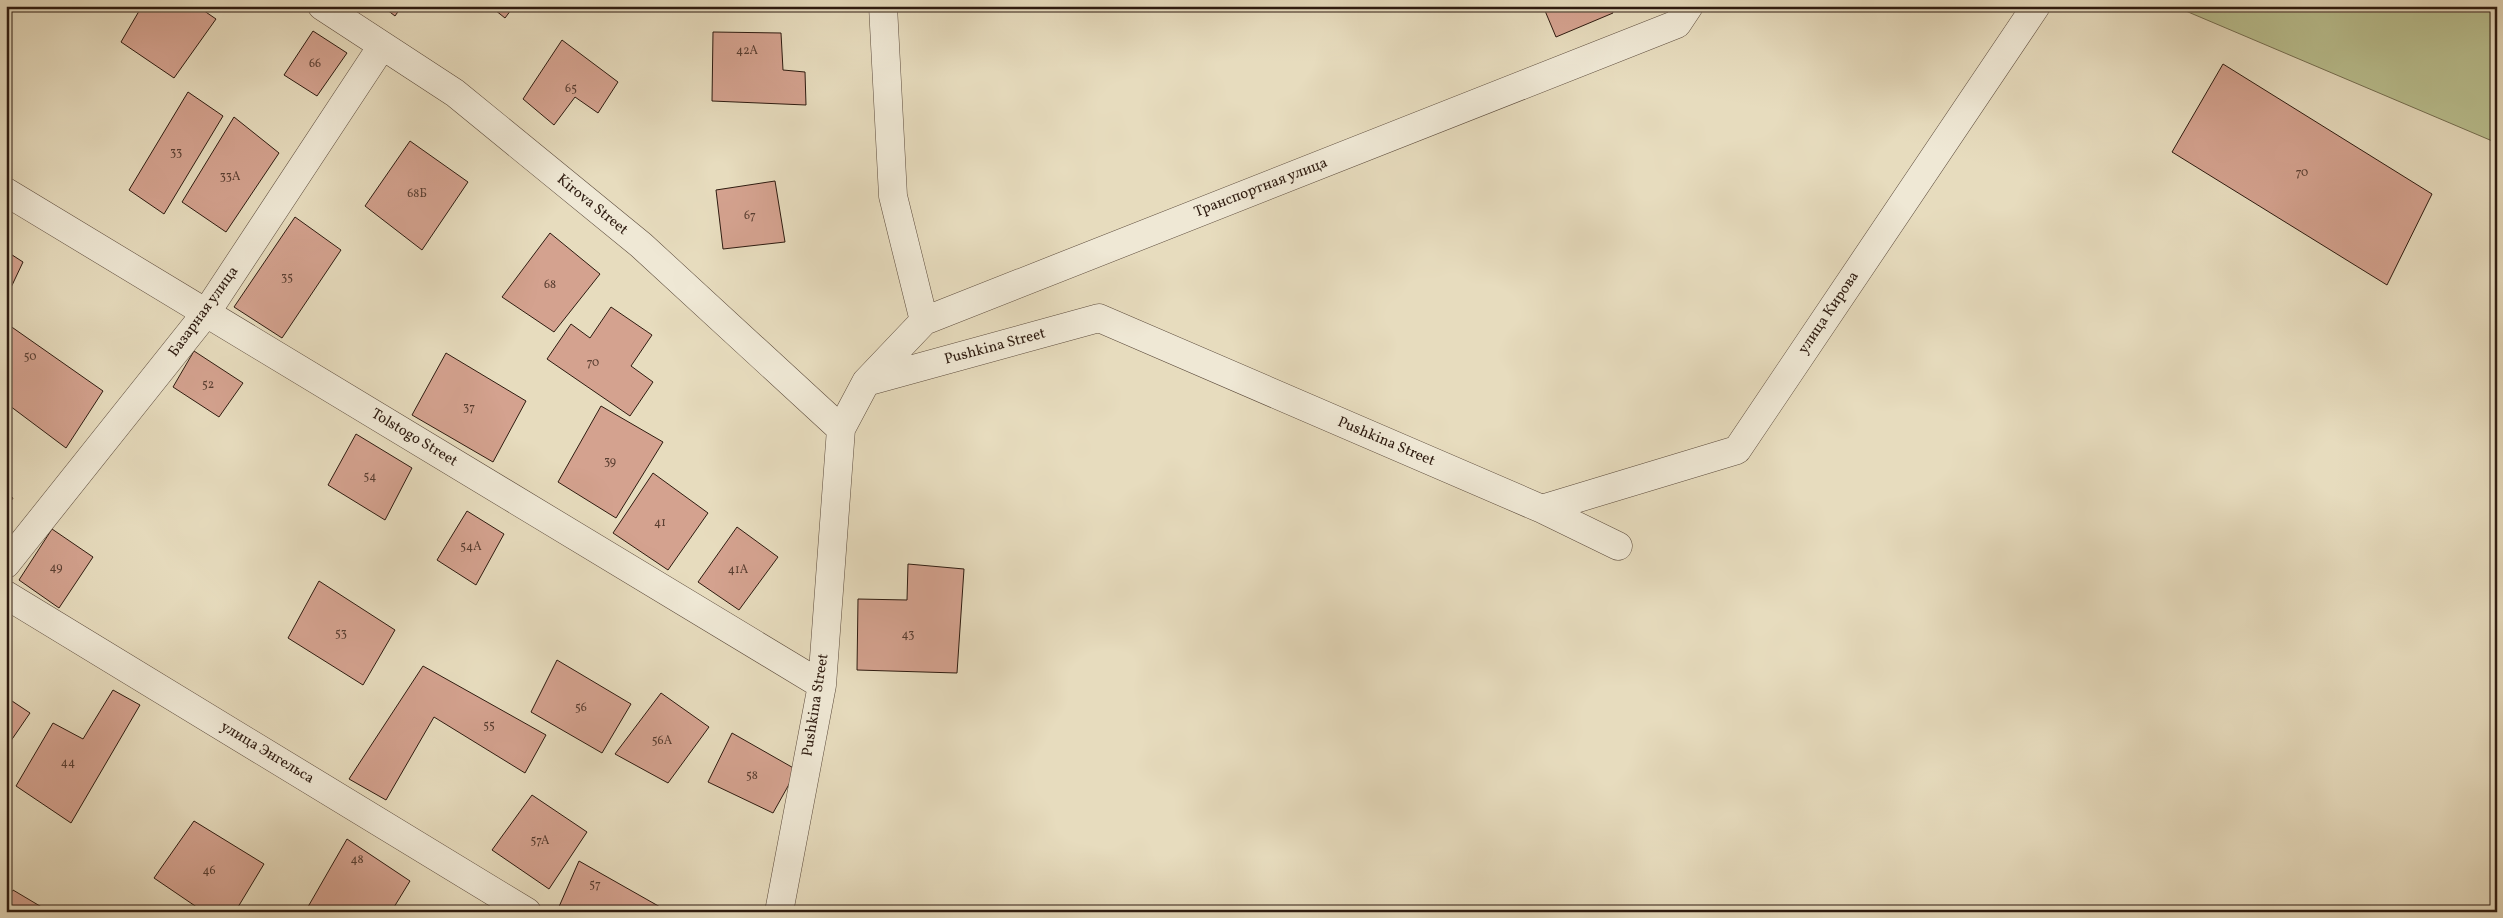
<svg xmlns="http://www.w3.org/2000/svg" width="2503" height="918" font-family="Vollkorn,serif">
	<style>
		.green { fill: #b9bf8f; stroke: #746d50 }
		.building { fill: #d4a28f; stroke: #2e1b10 }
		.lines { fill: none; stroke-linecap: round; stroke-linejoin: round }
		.minor-casing { stroke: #5c4b3c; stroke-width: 29 }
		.minor { stroke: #efe8d5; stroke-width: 28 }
		.labels { text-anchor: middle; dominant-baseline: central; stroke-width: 5; stroke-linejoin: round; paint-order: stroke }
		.number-label { font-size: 12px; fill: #583d30 }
		.street-label { font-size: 15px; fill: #2e1b10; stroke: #efe8d5 }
	</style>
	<rect width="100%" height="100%" fill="#e7dcbe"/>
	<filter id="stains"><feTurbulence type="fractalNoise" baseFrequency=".004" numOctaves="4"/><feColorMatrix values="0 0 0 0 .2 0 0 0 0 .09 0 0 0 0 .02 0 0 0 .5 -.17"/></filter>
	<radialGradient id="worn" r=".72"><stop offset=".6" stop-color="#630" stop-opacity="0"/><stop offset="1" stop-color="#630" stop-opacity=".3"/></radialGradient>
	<path class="green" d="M 2174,6 L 2497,6 L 2497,143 Z"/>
	<path class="building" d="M 142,6 L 197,6 L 216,19 L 174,78 L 121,42 Z
		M 382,6 L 402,6 L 395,16 Z
		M 490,6 L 514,6 L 505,18 Z
		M 706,6 L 716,6 L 711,11 Z
		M 1543,6 L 1610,6 L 1613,13 L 1556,37 Z
		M 313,31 L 347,53 L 317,96 L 284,75 Z
		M 713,32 L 781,33 L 783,70 L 805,72 L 806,105 L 712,101 Z
		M 562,40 L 618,82 L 598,113 L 575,97 L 554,125 L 523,99 Z
		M 2223,64 L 2432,194 L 2387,285 L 2172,152 Z
		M 188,92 L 223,116 L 164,214 L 129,190 Z
		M 234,117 L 279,153 L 226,232 L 182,202 Z
		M 410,141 L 468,182 L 422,250 L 365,206 Z
		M 775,181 L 785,242 L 723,249 L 716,190 Z
		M 295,217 L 341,250 L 282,338 L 234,307 Z
		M 550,233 L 600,274 L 554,332 L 502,297 Z
		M 6,251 L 23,262 L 6,298 Z
		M 611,307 L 652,335 L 631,366 L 653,382 L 630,416 L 547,359 L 571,324 L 590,338 Z
		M 6,323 L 103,391 L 66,448 L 6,403 Z
		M 194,351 L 243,383 L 219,417 L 173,387 Z
		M 446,353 L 526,401 L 493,462 L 412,415 Z
		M 601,406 L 663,442 L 616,518 L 558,482 Z
		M 356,434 L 412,468 L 385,520 L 328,485 Z
		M 653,473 L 708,513 L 668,570 L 613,533 Z
		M 6,493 L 13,498 L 6,509 Z
		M 467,511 L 504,534 L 476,585 L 437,560 Z
		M 737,527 L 778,557 L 739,610 L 698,582 Z
		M 52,529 L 93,557 L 59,608 L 19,580 Z
		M 908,564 L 964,569 L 957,673 L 857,670 L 858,599 L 907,600 Z
		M 319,581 L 395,630 L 363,685 L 288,638 Z
		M 557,660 L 631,704 L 602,753 L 531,712 Z
		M 423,666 L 546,735 L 525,773 L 434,717 L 386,800 L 349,779 Z
		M 113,690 L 140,705 L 71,823 L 16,786 L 53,723 L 83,739 Z
		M 661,693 L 709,727 L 668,783 L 615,754 Z
		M 6,697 L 30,713 L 6,748 Z
		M 732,733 L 797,770 L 773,813 L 708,782 Z
		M 532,795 L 587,832 L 549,889 L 492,850 Z
		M 194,821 L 264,864 L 235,912 L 204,912 L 154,878 Z
		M 347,839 L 410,881 L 391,912 L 305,912 Z
		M 579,861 L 669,912 L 562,912 L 558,909 Z
		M 13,890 L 50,912 L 6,912 L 6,900 Z"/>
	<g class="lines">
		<defs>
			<path id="minor" d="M 322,6 L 455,93 L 641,245 L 841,429
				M 883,6 L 893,196 L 924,321
				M 6,192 L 822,685
				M 866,382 L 924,321 L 1677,24 L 1689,6
				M 1542,509 L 1737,450 L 2036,6
				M 6,564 L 206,313 L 382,46
				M 6,595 L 527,912
				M 779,912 L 822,685 L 841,429 L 866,382 L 1099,318 L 1542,509 L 1618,546"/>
		</defs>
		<use href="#minor" class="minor-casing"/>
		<use href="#minor" class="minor"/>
	</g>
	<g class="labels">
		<g class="number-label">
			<text x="747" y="51">42А</text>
			<text x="315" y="64">66</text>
			<text x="571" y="89">65</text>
			<text x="176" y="153">33</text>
			<text x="2302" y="173">70</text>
			<text x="230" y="177">33А</text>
			<text x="417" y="194">68Б</text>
			<text x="750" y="216">67</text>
			<text x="287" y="278">35</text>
			<text x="550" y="285">68</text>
			<text x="30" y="357">50</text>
			<text x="593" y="363">70</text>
			<text x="208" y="385">52</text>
			<text x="469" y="408">37</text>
			<text x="610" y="462">39</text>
			<text x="370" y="477">54</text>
			<text x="660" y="523">41</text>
			<text x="471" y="547">54А</text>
			<text x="56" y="568">49</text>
			<text x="738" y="570">41А</text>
			<text x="341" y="634">53</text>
			<text x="908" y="635">43</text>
			<text x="581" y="708">56</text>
			<text x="489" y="726">55</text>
			<text x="662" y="741">56А</text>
			<text x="68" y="763">44</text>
			<text x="752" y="776">58</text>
			<text x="540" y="841">57А</text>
			<text x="357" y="860">48</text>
			<text x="209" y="871">46</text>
			<text x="595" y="885">57</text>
		</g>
		<g class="street-label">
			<text transform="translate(1261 188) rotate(-21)">Транспортная улица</text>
			<text transform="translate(592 205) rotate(39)">Kirova Street</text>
			<text transform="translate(204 312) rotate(-54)">Базарная улица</text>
			<text transform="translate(1829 313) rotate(-56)">улица Кирова</text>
			<text transform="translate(995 347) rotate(-15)">Pushkina Street</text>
			<text transform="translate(414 438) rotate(31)">Tolstogo Street</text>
			<text transform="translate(1386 442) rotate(23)">Pushkina Street</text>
			<text transform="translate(816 705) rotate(-81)">Pushkina Street</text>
			<text transform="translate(267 753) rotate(31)">улица Энгельса</text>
		</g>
	</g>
	<rect width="2503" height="918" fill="none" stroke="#e7dcbe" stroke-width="25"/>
	<rect x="8" y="8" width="2488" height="903" fill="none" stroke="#2e1b10" stroke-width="2.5"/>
	<rect x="12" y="12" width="2478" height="893" fill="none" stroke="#2e1b10"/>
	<rect width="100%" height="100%" filter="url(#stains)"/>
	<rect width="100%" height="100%" fill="url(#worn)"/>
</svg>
